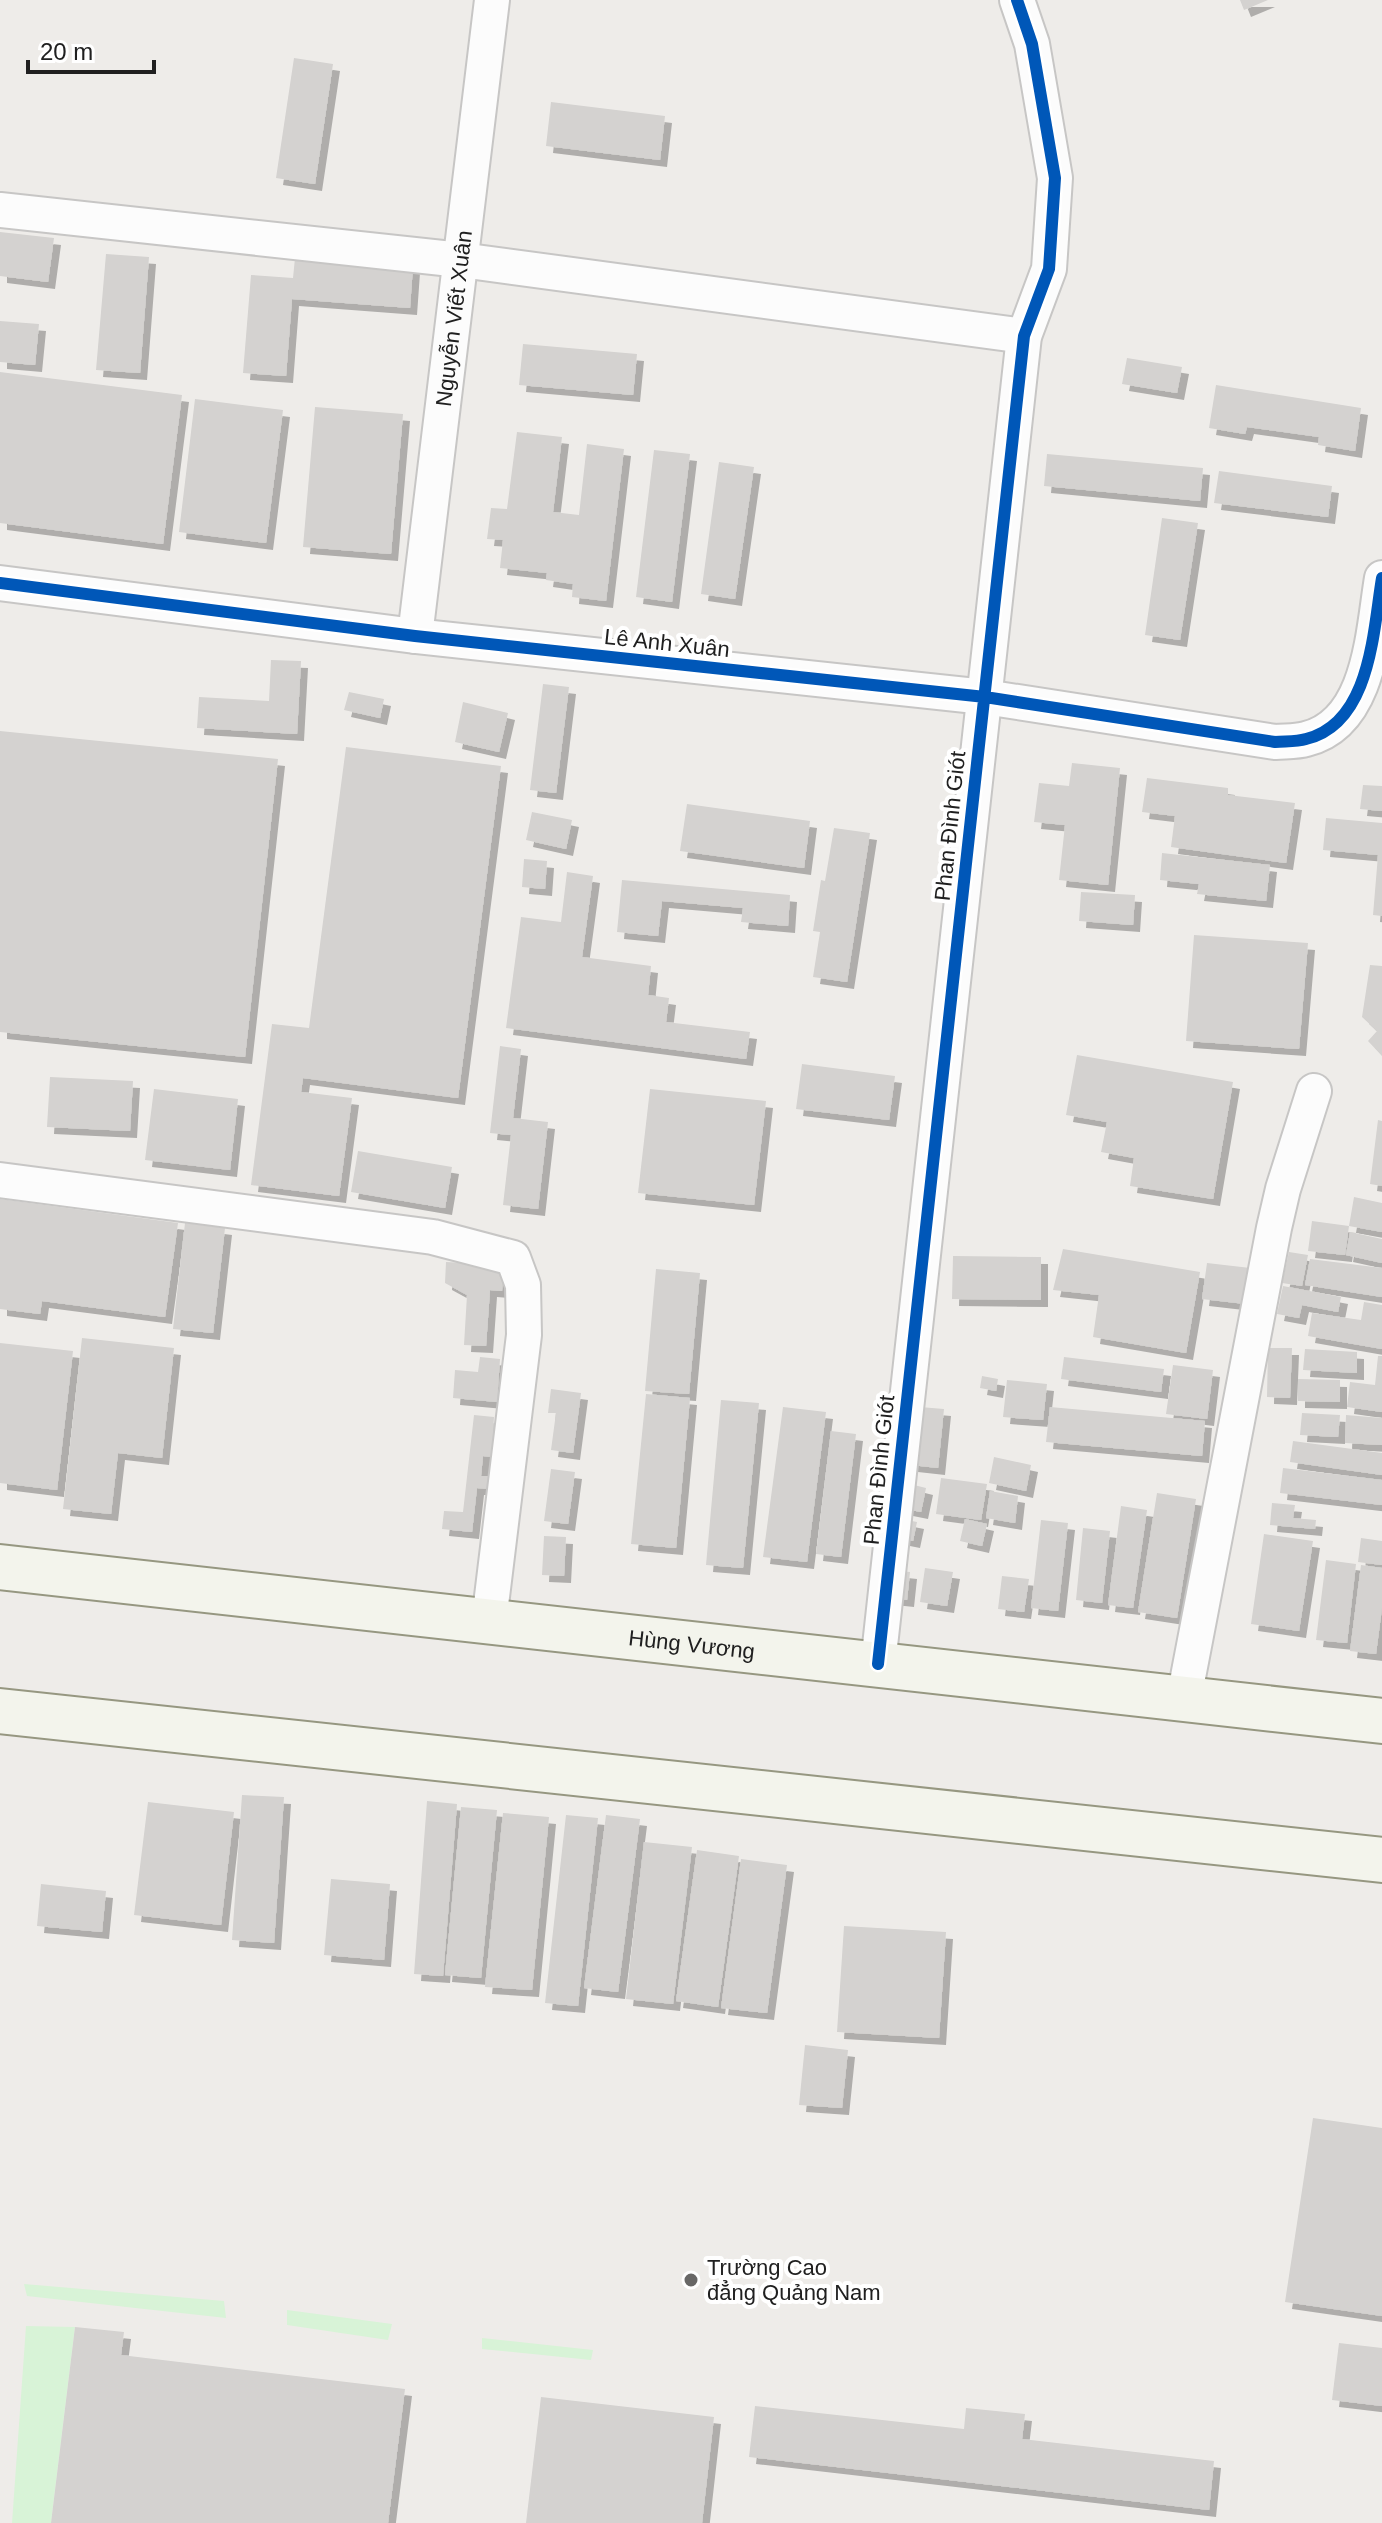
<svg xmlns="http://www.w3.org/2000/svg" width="1382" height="2523" font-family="Helvetica,sans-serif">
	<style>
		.park { fill: #d8f3d7 }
		.building { fill: #d4d2d0; filter: url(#shadow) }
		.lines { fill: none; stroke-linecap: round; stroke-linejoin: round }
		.minor-casing { stroke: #c7c6c5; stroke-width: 38 }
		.secondary-casing { stroke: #969781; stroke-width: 48 }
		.minor { stroke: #fcfcfc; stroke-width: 34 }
		.secondary { stroke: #f3f4ec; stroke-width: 44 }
		.cycleway-casing { stroke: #fff; stroke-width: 17 }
		.cycleway { stroke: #0057b8; stroke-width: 12 }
		.poi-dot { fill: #686766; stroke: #fff; stroke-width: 3 }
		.labels { text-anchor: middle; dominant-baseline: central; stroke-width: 8; stroke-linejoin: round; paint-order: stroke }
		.street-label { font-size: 22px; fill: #202020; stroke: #fff }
		.poi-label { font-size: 22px; fill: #202020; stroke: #fff; text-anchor: start }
	</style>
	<defs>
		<filter id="shadow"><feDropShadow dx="7" dy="7" stdDeviation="0" flood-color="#0004"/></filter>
	</defs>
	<rect width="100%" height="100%" fill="#eeece9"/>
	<path class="park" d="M 24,2284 L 224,2301 L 226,2318 L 27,2296 Z
		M 287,2310 L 392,2324 L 388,2340 L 287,2325 Z
		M 26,2326 L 75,2327 L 51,2523 L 12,2523 Z
		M 482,2338 L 593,2350 L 591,2360 L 482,2349 Z"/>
	<path class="building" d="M 1240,0 L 1268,0 L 1244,10 Z
		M 294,58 L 333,64 L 315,184 L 276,178 Z
		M 551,102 L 665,116 L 660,160 L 546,146 Z
		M 0,232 L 54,238 L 48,282 L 0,276 Z
		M 106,254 L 149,257 L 140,373 L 96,370 Z
		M 295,258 L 413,266 L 410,308 L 292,299 L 286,376 L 243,373 L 251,275 L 293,278 Z
		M 0,321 L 39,324 L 35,365 L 0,362 Z
		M 523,344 L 637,354 L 633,395 L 519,385 Z
		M 1127,358 L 1182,367 L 1177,393 L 1122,384 Z
		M 0,372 L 182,395 L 163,544 L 0,523 Z
		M 1216,385 L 1361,408 L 1355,451 L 1318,445 L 1319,437 L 1247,427 L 1245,434 L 1209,428 Z
		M 195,399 L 283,410 L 266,543 L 179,532 Z
		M 315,407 L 403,414 L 391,554 L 303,547 Z
		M 517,432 L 562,437 L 553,512 L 579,515 L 587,444 L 624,449 L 606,601 L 572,597 L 573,584 L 546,580 L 547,573 L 500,568 L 503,540 L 487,539 L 491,508 L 507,509 Z
		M 654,450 L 690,454 L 672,602 L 636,597 Z
		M 1047,454 L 1203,468 L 1200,501 L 1044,486 Z
		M 719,462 L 754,467 L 735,599 L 701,594 Z
		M 1219,471 L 1332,486 L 1328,517 L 1214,503 Z
		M 1162,518 L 1198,523 L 1180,640 L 1145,635 Z
		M 271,660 L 301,661 L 297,734 L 197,728 L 199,697 L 269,701 Z
		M 543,684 L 569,687 L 556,793 L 530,790 Z
		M 349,692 L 384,699 L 380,718 L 344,710 Z
		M 463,702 L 508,713 L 499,752 L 455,742 Z
		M 0,731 L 278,759 L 245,1057 L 0,1032 Z
		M 346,747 L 501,766 L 458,1098 L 303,1078 L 301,1092 L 352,1098 L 339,1196 L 251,1185 L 272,1024 L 309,1028 Z
		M 1072,763 L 1120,768 L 1108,885 L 1059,880 L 1065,825 L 1034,822 L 1039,783 L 1069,786 Z
		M 1147,778 L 1228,788 L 1228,795 L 1295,803 L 1286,863 L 1171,847 L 1175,816 L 1142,812 Z
		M 1363,785 L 1382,786 L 1382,811 L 1360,809 Z
		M 687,804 L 810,821 L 804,868 L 680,851 Z
		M 532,812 L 572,820 L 566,849 L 526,840 Z
		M 1326,818 L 1382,823 L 1382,916 L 1373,915 L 1378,855 L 1323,850 Z
		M 834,828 L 870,833 L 847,982 L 813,977 L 820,932 L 813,931 L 821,880 L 825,881 Z
		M 1162,853 L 1270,865 L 1266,901 L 1197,894 L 1199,884 L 1160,880 Z
		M 524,859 L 547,861 L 545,889 L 522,887 Z
		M 567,872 L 593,876 L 582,957 L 651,966 L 648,995 L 669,998 L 666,1022 L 750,1032 L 746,1059 L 506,1028 L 521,917 L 561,922 Z
		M 622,880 L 790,895 L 788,926 L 741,922 L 743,908 L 662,901 L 658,936 L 617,932 Z
		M 1081,892 L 1135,895 L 1133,925 L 1079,921 Z
		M 1194,935 L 1308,943 L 1299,1049 L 1186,1041 Z
		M 1370,965 L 1382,966 L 1382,1056 L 1368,1041 L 1377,1031 L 1362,1017 Z
		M 500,1046 L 521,1049 L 513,1118 L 548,1122 L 538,1209 L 503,1205 L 511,1135 L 490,1133 Z
		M 1077,1055 L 1233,1082 L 1213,1199 L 1130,1186 L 1134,1158 L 1101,1152 L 1107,1122 L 1066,1115 Z
		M 802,1064 L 895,1076 L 889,1120 L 796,1109 Z
		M 50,1077 L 133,1081 L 130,1131 L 47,1127 Z
		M 154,1089 L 238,1099 L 230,1170 L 145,1160 Z
		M 650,1089 L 766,1101 L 754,1205 L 638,1193 Z
		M 1378,1120 L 1382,1121 L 1382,1186 L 1370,1184 Z
		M 358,1151 L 452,1167 L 445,1208 L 351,1192 Z
		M 1354,1197 L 1382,1203 L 1382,1232 L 1349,1226 Z
		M 0,1199 L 178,1223 L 165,1317 L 42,1301 L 40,1314 L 0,1309 Z
		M 1312,1221 L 1349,1226 L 1345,1255 L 1308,1251 Z
		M 185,1223 L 225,1228 L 213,1333 L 173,1329 Z
		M 1350,1232 L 1382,1239 L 1382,1263 L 1346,1255 Z
		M 1063,1249 L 1200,1272 L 1186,1353 L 1093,1337 L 1099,1295 L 1053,1290 Z
		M 1289,1252 L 1308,1255 L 1302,1286 L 1282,1283 Z
		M 953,1256 L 1041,1257 L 1041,1300 L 952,1299 Z
		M 1310,1259 L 1382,1268 L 1382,1297 L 1305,1285 Z
		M 446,1262 L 504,1265 L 502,1291 L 490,1290 L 486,1346 L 464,1345 L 467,1295 L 445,1283 Z
		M 1207,1263 L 1259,1269 L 1254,1305 L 1202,1299 Z
		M 656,1269 L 700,1273 L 689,1394 L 645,1391 Z
		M 1283,1286 L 1341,1297 L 1338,1312 L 1302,1305 L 1299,1318 L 1277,1314 Z
		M 1364,1302 L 1382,1305 L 1382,1349 L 1308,1336 L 1312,1313 L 1361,1320 Z
		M 82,1338 L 174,1348 L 162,1458 L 118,1453 L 111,1514 L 63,1509 Z
		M 0,1343 L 73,1351 L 57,1490 L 0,1483 Z
		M 1268,1348 L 1292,1348 L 1290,1398 L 1267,1397 Z
		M 1305,1349 L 1357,1352 L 1357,1373 L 1303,1370 Z
		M 1378,1356 L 1382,1356 L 1382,1412 L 1347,1407 L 1350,1382 L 1375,1385 Z
		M 480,1357 L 500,1359 L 497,1402 L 453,1398 L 455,1370 L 478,1372 Z
		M 1064,1357 L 1164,1369 L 1161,1392 L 1061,1379 Z
		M 1173,1365 L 1213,1370 L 1207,1419 L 1166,1414 Z
		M 982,1376 L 998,1379 L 996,1391 L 980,1388 Z
		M 1298,1379 L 1340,1380 L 1340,1402 L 1298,1401 Z
		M 1007,1380 L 1047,1384 L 1043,1420 L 1003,1417 Z
		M 551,1389 L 581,1393 L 573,1453 L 551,1450 L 556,1413 L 548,1413 Z
		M 646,1394 L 690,1398 L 676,1548 L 631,1544 Z
		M 721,1400 L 759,1403 L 743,1568 L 706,1565 Z
		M 908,1406 L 944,1409 L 938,1468 L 902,1464 Z
		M 783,1407 L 826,1412 L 807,1562 L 763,1557 Z
		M 1050,1407 L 1205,1421 L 1202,1456 L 1046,1442 Z
		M 1302,1413 L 1340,1415 L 1338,1437 L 1300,1435 Z
		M 474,1415 L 494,1417 L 493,1433 L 503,1437 L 500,1458 L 483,1456 L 481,1476 L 491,1476 L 489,1489 L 477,1488 L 472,1532 L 442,1529 L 444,1511 L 463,1512 Z
		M 1346,1415 L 1382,1418 L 1382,1445 L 1345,1443 Z
		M 831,1431 L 856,1434 L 841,1557 L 816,1554 Z
		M 1293,1441 L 1382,1453 L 1382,1475 L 1290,1462 Z
		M 994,1457 L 1031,1465 L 1026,1491 L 989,1483 Z
		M 1283,1468 L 1382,1480 L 1382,1505 L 1280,1493 Z
		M 551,1469 L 575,1472 L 568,1524 L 544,1521 Z
		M 941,1478 L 987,1484 L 981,1520 L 936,1514 Z
		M 902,1482 L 926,1488 L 921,1512 L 896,1507 Z
		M 990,1491 L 1018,1496 L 1015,1523 L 986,1518 Z
		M 1157,1493 L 1196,1499 L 1177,1618 L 1138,1612 Z
		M 1272,1503 L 1295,1505 L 1293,1518 L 1316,1520 L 1315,1529 L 1270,1525 Z
		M 1121,1506 L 1147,1510 L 1133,1608 L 1108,1605 Z
		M 897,1518 L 917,1522 L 913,1541 L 893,1537 Z
		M 965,1519 L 987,1524 L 982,1546 L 960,1541 Z
		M 1041,1520 L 1068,1523 L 1058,1611 L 1031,1608 Z
		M 1083,1528 L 1110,1531 L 1102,1603 L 1076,1600 Z
		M 1264,1534 L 1313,1541 L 1299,1631 L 1251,1624 Z
		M 544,1536 L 566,1537 L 564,1576 L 542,1575 Z
		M 1361,1538 L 1382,1541 L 1382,1565 L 1358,1562 Z
		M 1326,1560 L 1356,1564 L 1347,1643 L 1316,1640 Z
		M 1361,1565 L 1382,1568 L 1382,1608 L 1376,1654 L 1350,1651 Z
		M 925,1568 L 953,1572 L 947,1606 L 920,1602 Z
		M 891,1570 L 910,1572 L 907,1600 L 888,1598 Z
		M 1002,1576 L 1029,1579 L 1024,1612 L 998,1609 Z
		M 242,1795 L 284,1797 L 274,1943 L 232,1940 Z
		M 427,1801 L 457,1804 L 443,1976 L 414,1974 Z
		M 148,1802 L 234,1812 L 221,1925 L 134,1915 Z
		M 461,1807 L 497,1810 L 481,1978 L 445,1975 Z
		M 503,1813 L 549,1817 L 532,1990 L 485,1987 Z
		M 566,1815 L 598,1818 L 578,2006 L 545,2003 Z
		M 606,1815 L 640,1819 L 618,1992 L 584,1988 Z
		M 644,1842 L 692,1847 L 673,2004 L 626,1999 Z
		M 697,1850 L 739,1856 L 718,2007 L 676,2001 Z
		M 741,1859 L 787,1865 L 767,2013 L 721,2008 Z
		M 331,1879 L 390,1884 L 384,1960 L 324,1955 Z
		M 41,1884 L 106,1891 L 102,1932 L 37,1926 Z
		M 844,1926 L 946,1932 L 939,2038 L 837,2032 Z
		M 805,2045 L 848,2050 L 842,2108 L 799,2105 Z
		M 1313,2118 L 1382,2128 L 1382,2316 L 1285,2302 Z
		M 75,2327 L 124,2332 L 121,2355 L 405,2389 L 388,2523 L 51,2523 Z
		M 1339,2343 L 1382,2348 L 1382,2406 L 1332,2400 Z
		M 541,2397 L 714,2417 L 702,2523 L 526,2523 Z
		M 755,2406 L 964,2429 L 966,2408 L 1025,2414 L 1022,2439 L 1214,2461 L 1209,2510 L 749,2457 Z"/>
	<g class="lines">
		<defs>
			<g id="minor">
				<path d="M 0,210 L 461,260 L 1024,336"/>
				<path d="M 0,583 L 415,636 L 985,697 L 1275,742 C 1285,741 1296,742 1306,739 C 1371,723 1373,631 1382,578"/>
				<path id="s1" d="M 415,636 L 492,0"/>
				<path d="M 0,1180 L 433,1237 L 513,1258 L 523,1285 L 524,1335 L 489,1621"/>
				<path d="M 878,1664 L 1024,336 L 1049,269 L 1055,178 L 1032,44 L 1017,0"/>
				<path d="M 1184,1698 L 1274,1228 L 1283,1189 L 1314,1091"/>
			</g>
			<g id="secondary">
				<path id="s2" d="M 0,1567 L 1382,1721"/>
				<path d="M 0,1711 L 1382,1860"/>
			</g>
		</defs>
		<use href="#minor" class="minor-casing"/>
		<use href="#secondary" class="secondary-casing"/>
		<use href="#minor" class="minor"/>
		<use href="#secondary" class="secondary"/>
		<defs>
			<path id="cycleway" d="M 0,583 L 415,636 L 985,697 L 1275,742 C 1285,741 1296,742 1306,739 C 1371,723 1373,631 1382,578
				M 878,1664 L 1024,336 L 1049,269 L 1055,178 L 1032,44 L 1017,0"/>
		</defs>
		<use href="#cycleway" class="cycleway-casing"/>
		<use href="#cycleway" class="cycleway"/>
	</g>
	<circle class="poi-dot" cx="691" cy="2280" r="8"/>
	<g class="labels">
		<g class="street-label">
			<text stroke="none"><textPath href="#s1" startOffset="320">Nguyễn Viết Xuân</textPath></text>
			<text transform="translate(667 643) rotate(6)">Lê Anh Xuân</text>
			<text transform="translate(950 826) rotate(-84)">Phan Đình Giót</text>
			<text transform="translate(879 1470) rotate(-84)">Phan Đình Giót</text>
			<text stroke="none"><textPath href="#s2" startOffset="696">Hùng Vương</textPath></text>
		</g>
		<g class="poi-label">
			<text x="707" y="2267">Trường Cao<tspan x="707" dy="25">đẳng Quảng Nam</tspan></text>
		</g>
	</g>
	<path d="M28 60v12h126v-12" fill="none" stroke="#202020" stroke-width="4"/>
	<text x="40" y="60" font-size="24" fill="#202020" stroke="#ffffff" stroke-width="6" paint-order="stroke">20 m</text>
</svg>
